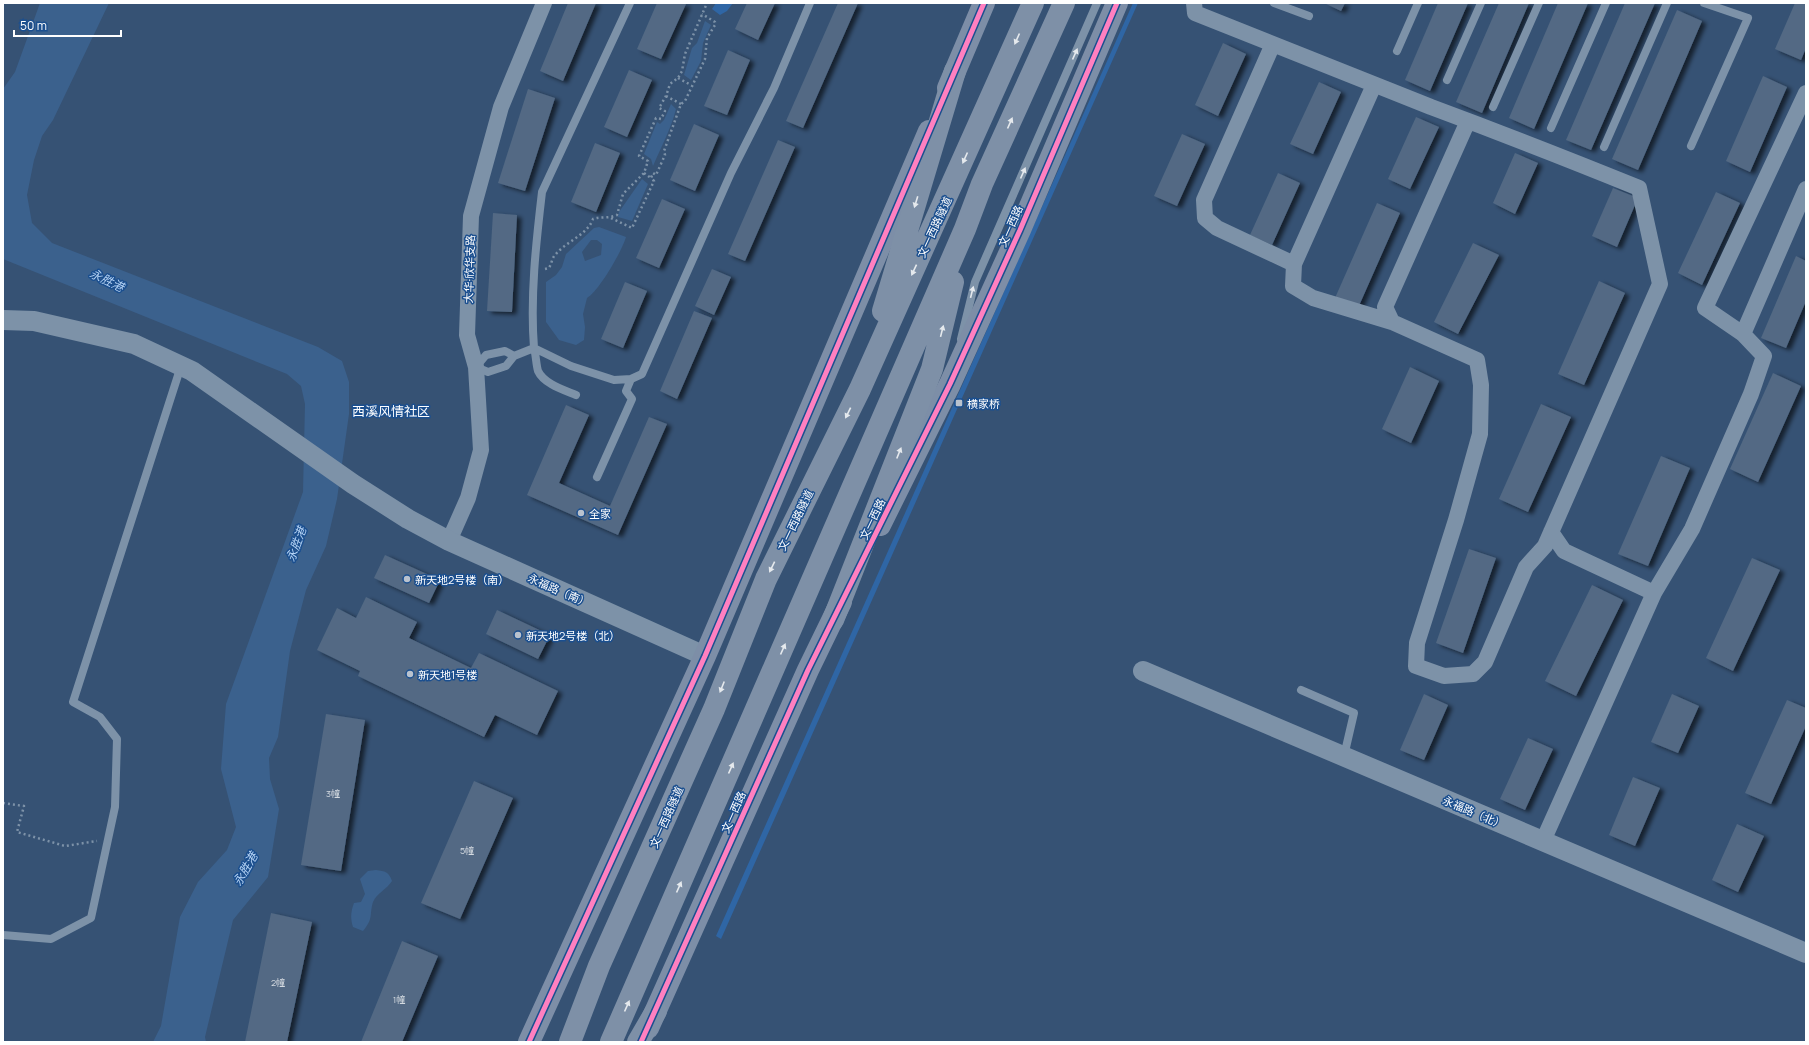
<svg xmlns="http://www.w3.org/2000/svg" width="1809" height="1045" font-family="Manrope,'Noto Sans SC',sans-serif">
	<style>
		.green { fill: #2f66a5 }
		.water { fill: #3b618d; fill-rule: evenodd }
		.building { fill: #526984; filter: url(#shadow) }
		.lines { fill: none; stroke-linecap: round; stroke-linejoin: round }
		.path { stroke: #7d92a8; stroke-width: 2.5; stroke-dasharray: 2 3; stroke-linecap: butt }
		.service { stroke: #7d92a8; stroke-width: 8 }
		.minor { stroke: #7d92a8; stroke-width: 16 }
		.tertiary { stroke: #7d92a8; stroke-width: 20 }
		.primary { stroke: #7d8ea7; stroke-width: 22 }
		.trunk { stroke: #7e90a7; stroke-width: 22 }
		.cycleway-casing { stroke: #1b4f8f; stroke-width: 8 }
		.cycleway { stroke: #ff80c0; stroke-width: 5 }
		.oneway { fill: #e5e9ed }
		.oneway2 { fill: #e5e9ee }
		.poi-dot { fill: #b9c2ce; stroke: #1b4f8f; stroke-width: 1.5 }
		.labels { text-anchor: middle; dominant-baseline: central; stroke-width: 3; stroke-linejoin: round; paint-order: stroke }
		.number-label { font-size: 9px; fill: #d4dae0 }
		.street-label { font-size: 11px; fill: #fff; stroke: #1b4f8f }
		.poi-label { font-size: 11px; fill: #fff; stroke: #1b4f8f; text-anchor: start }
		.water-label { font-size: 12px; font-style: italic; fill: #b5d3f5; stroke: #1b4f8f }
		.quarter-label { font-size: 13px; fill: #fff; stroke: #1b4f8f }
	</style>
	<defs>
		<filter id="shadow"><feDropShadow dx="4.5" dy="2.5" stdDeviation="2" flood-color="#0009"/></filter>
	</defs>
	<rect width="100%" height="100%" fill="#365274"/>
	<path class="green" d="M 716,3 L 733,3 L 727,11 L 720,15 L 712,9 Z
		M 1133,3 L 1138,3 L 721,939 L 716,936 Z"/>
	<path class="water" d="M 40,3 L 109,3 L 53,120 L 42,136 L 34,160 L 27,195 L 32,223 L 52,243 L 318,347 L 342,361 L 349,382 L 349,414 L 337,499 L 326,546 L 306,590 L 290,651 L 278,737 L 269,758 L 270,779 L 279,809 L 268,877 L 233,920 L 205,1037 L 206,1042 L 153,1042 L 161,1026 L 180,917 L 198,882 L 227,850 L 236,827 L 221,769 L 226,704 L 303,492 L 305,404 L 301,386 L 287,374 L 3,259 L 3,89 L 15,72 Z
		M 705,21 L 711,25 L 703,43 L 701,61 L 691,80 L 684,75 L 692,48 L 697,43 Z
		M 671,104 L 676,109 C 671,129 661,147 653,166 L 651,159 L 644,154 L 657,122 L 660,124 L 664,120 Z
		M 642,179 L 648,184 L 632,221 L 618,217 L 619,212 Z
		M 599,227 L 626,237 C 622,251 599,291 587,298 L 583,314 L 585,327 L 584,340 L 576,345 L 559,340 L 546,322 L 546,282 L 556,275 L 562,267 L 566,254 L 594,228 ZM 591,240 L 597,240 L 602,244 L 601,255 L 585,261 L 582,252 Z
		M 376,870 C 385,871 389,872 392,881 C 387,889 377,893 373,902 C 369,915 374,918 363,931 L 353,927 C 350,918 351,911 354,903 L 361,902 L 365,894 L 360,879 L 368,871 Z"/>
	<path class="building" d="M 568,3 L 596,3 L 563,81 L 540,71 Z
		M 657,3 L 686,4 L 661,59 L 637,49 Z
		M 747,3 L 775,3 L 758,40 L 735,29 Z
		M 838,3 L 858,3 L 803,128 L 786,121 Z
		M 1324,3 L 1345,3 L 1341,11 Z
		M 1438,3 L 1468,3 L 1430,91 L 1405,80 Z
		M 1499,3 L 1529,3 L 1482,113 L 1456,102 Z
		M 1558,3 L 1588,3 L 1534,129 L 1509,118 Z
		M 1625,3 L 1655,3 L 1591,150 L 1566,140 Z
		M 1795,3 L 1806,3 L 1806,48 L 1801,60 L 1775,49 Z
		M 1677,10 L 1702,21 L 1638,170 L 1612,159 Z
		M 1223,43 L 1246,54 L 1218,116 L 1195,105 Z
		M 728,50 L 750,60 L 727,115 L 704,106 Z
		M 629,70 L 652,80 L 627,137 L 604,127 Z
		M 1763,76 L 1787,87 L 1750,172 L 1726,161 Z
		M 1319,82 L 1341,92 L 1313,154 L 1290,144 Z
		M 528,89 L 555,98 L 525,191 L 498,183 Z
		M 1416,117 L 1439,127 L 1410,189 L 1388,179 Z
		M 694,124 L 719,135 L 695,191 L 670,180 Z
		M 1182,134 L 1205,144 L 1177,206 L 1154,196 Z
		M 778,140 L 795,147 L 745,261 L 728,254 Z
		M 595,143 L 620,153 L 596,212 L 571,202 Z
		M 1515,153 L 1538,163 L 1515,214 L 1493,203 Z
		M 1278,173 L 1300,183 L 1272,245 L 1250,235 Z
		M 1613,188 L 1638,198 L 1617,247 L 1592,236 Z
		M 1716,192 L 1740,203 L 1702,285 L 1678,273 Z
		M 662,199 L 685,209 L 659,268 L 636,258 Z
		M 1377,203 L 1400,213 L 1358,308 L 1335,298 Z
		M 493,213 L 517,215 L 512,312 L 487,311 Z
		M 1473,243 L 1499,255 L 1458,334 L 1434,322 Z
		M 1796,256 L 1806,261 L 1806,301 L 1786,348 L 1761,338 Z
		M 712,269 L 731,277 L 714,315 L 695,306 Z
		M 1599,281 L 1625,293 L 1584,385 L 1558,374 Z
		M 625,282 L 647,291 L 623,348 L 601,339 Z
		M 694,311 L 712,318 L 677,399 L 660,391 Z
		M 1410,367 L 1439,381 L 1411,443 L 1382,429 Z
		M 1773,373 L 1801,386 L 1758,482 L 1730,469 Z
		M 1541,404 L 1571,417 L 1528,512 L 1499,499 Z
		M 566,405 L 589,415 L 559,483 L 610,506 L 649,417 L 667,424 L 618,535 L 527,495 Z
		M 1661,456 L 1690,468 L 1648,566 L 1618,554 Z
		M 1469,549 L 1496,558 L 1463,653 L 1436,643 Z
		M 385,555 L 440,580 L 429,603 L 374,578 Z
		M 1752,558 L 1780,570 L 1733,671 L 1706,658 Z
		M 1592,585 L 1623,600 L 1576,696 L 1545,681 Z
		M 366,597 L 417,622 L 409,638 L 471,668 L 479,653 L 558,691 L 537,735 L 495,715 L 484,737 L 358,676 L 360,671 L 317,650 L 337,608 L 356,618 Z
		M 497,610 L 550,635 L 538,659 L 486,634 Z
		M 1424,694 L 1448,705 L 1424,760 L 1400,750 Z
		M 1672,694 L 1699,706 L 1678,753 L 1651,742 Z
		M 1787,700 L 1806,708 L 1806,726 L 1771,804 L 1745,793 Z
		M 326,714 L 365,720 L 341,871 L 301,865 Z
		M 1528,738 L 1553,749 L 1525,810 L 1500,799 Z
		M 1633,777 L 1660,788 L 1635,846 L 1609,835 Z
		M 474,781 L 513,798 L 460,919 L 421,903 Z
		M 1737,824 L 1764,836 L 1738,892 L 1712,880 Z
		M 271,913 L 312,922 L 287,1042 L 245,1042 Z
		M 402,941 L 438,956 L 402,1042 L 361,1042 Z"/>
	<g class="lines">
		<path class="path" d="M 678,78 L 691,85
			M 666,96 L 681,104
			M 644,173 L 651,178
			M 611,218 L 632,228 L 654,181 L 651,178 L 653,173 L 656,175 L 665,155 L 664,151 L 681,104 L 685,101 L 705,59 L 707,38 L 715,25 L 715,22 L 702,14
			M 545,269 L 549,268 C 552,263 552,257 556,254 C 567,241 587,235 593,219 C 601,216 608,219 617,215 L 623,194 L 644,173 L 648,161 L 639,156 L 656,118 L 661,119 L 665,111 L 659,108 L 666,96 L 670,84 L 678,78 L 682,71 L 685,54 L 707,3
			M 3,803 L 24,806 L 17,832 L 65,846 L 97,841"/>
		<path class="service" d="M 1274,3 L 1309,16
			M 1397,51 L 1418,3
			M 1447,80 L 1481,3
			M 1493,107 L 1539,3
			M 1551,128 L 1606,3
			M 1691,146 L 1748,18 L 1704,3
			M 1604,147 L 1667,3
			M 961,339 L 975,282 L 1097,3
			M 514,356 L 505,351 L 486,355 L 476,367 L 488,372 L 506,366 L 514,356 L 534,348 C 530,297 536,243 542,192 L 630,3
			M 576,395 C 564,390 544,384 538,371 C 536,364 536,355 534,348 L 571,366 L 614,380 L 631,379 L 642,374 L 731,173 L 774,88 L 810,3
			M 597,477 L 632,399 L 626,391 L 631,379
			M 1301,690 L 1354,713 L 1344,756
			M 3,935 L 51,939 L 91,918 L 115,807 L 117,739 L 100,717 L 73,702 L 181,366"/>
		<path class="minor" d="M 1194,3 L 1195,13 L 1431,107 C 1501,133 1570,160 1639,188 L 1660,284 L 1545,546 L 1526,567 L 1485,662 L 1473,674 L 1444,676 L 1416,666 L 1417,643 L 1456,520 L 1480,434 L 1481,385 L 1477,360 L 1392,322 L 1385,307 L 1468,121
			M 1273,44 L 1204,200 L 1205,218 L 1217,228 L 1294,264
			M 1374,85 L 1294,264 L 1293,286 L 1313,298 L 1392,322
			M 1743,334 L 1806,189
			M 1551,532 L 1564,551 L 1654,593 L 1692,529 L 1751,394 L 1764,356 L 1743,334 L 1705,308 L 1806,93
			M 449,541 L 468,498 L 481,450 L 476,367 L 467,335 L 471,216 L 501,107 L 544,3
			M 1543,841 L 1654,593"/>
		<path class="tertiary" d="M 3,320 L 34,321 L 134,344 L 192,371 L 353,484 L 408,519 L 449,541 L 705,656
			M 1143,671 L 1806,953"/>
		<path class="primary" d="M 948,88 L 984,3
			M 880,525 L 950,384 L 1020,230 L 1117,3
			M 648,1028 L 808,670 L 841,602
			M 529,1042 L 705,656 L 929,131"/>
		<path class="trunk" d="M 883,311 L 955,71
			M 833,620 L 932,369 L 953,282
			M 570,1042 L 599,966 L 714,709 L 766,579 L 860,389 L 1033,3
			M 611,1042 L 965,229 L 982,184 L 1064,3
			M 638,1042 L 656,1011"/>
		<defs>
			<path id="cycleway" d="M 529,1042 L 705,656 L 984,3
				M 641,1042 L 808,670 L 950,384 L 1020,230 L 1117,3"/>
		</defs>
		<use href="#cycleway" class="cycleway-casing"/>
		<use href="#cycleway" class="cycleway"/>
	</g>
	<defs><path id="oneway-solid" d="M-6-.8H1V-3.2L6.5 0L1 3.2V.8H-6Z"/></defs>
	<g class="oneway">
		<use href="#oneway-solid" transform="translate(1017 39) rotate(114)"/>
		<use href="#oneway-solid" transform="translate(1010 123) rotate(-66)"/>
		<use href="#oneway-solid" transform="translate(965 158) rotate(114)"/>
		<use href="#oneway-solid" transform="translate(916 202) rotate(107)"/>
		<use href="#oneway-solid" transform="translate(914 270) rotate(115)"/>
		<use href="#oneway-solid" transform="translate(942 331) rotate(-76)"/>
		<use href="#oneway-solid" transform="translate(848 413) rotate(116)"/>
		<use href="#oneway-solid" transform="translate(899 453) rotate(-68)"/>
		<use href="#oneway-solid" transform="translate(772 567) rotate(116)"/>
		<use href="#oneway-solid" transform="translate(783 649) rotate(-66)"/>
		<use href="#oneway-solid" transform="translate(722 687) rotate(112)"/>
		<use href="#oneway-solid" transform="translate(731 768) rotate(-66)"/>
		<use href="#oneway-solid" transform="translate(679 887) rotate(-66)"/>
		<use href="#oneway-solid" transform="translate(627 1006) rotate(-66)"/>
	</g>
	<g class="oneway2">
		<use href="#oneway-solid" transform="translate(1075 54) rotate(-66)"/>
		<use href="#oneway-solid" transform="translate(1023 173) rotate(-66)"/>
		<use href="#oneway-solid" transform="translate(972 292) rotate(-76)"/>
	</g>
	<g class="poi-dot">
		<rect x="955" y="399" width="8" height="8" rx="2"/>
		<circle cx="581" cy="513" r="4"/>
		<circle cx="407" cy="579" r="4"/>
		<circle cx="518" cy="635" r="4"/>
		<circle cx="410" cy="674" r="4"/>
	</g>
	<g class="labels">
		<g class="number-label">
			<text x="333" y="793">3幢</text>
			<text x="467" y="850">5幢</text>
			<text x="278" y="982">2幢</text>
			<text x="399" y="999">1幢</text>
		</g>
		<g class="street-label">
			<text transform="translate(1010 226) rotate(-66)">文一西路</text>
			<text transform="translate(934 227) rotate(-65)">文一西路隧道</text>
			<text transform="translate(469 269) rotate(-88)">大华·欣华支路</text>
			<text transform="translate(872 519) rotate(-64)">文一西路</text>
			<text transform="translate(795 520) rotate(-64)">文一西路隧道</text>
			<text transform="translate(559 590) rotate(24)">永福路（南）</text>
			<text transform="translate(733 812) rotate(-66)">文一西路</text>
			<text transform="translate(1474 812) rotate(23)">永福路（北）</text>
			<text transform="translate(666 817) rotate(-66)">文一西路隧道</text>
		</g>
		<g class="poi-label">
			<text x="967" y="403">横家桥</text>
			<text x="589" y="513">全家</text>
			<text x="415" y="579">新天地2号楼（南）</text>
			<text x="526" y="635">新天地2号楼（北）</text>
			<text x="418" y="674">新天地1号楼</text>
		</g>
		<g class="water-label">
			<text transform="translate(107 280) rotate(26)">永胜港</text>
			<text transform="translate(296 544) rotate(-70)">永胜港</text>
			<text transform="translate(245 869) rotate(-60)">永胜港</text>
		</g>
		<g class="quarter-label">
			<text x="391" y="411">西溪风情社区</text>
		</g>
	</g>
	<rect width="1809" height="1045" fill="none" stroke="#ffffff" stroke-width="8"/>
	<path d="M14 30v6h107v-6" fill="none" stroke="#ffffff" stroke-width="2"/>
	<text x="20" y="30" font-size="12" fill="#ffffff" stroke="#1b4f8f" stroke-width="3" paint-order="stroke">50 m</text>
</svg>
